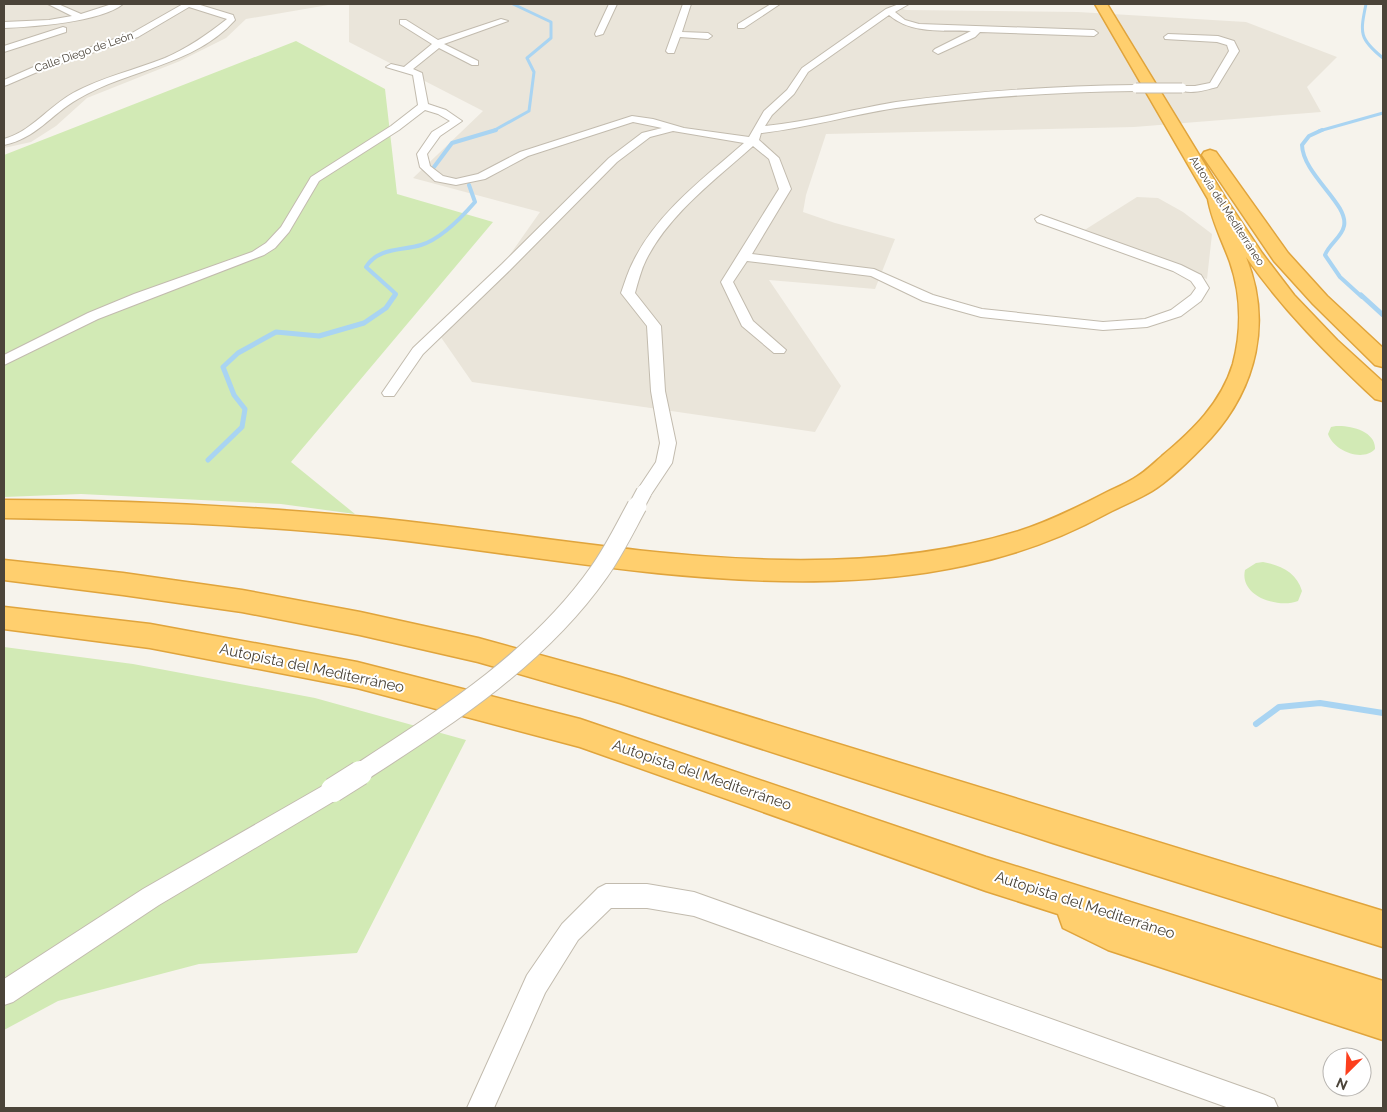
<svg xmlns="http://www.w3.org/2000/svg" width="1387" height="1112" font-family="Raleway,sans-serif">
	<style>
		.residential { fill: #eae5da }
		.green { fill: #d2eab5 }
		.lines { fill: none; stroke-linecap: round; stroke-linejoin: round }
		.stream-far3 { stroke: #a9d4f2; stroke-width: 3 }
		.stream-far2 { stroke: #a9d4f2; stroke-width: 4 }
		.stream-far1 { stroke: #a9d4f2; stroke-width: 5 }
		.stream { stroke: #a9d4f2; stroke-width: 6 }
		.minor-casing { stroke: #c2bbae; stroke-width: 2 }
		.highway-casing { stroke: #e0a43c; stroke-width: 3 }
		.minor { fill: #fff; fill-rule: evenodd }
		.highway { fill: #ffcf6e; fill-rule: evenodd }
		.minor-bridge-far3-casing { stroke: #c2bbae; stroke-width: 11; stroke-linecap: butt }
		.minor-bridge-far2-casing { stroke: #c2bbae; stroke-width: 17; stroke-linecap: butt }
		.minor-bridge-far1-casing { stroke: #c2bbae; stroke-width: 21; stroke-linecap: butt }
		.minor-bridge-casing { stroke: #c2bbae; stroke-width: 26; stroke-linecap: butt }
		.minor-bridge-far3 { stroke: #fff; stroke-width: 9 }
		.minor-bridge-far2 { stroke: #fff; stroke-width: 15 }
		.minor-bridge-far1 { stroke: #fff; stroke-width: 19 }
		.minor-bridge { stroke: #fff; stroke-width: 24 }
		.labels { text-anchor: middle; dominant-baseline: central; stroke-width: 4; stroke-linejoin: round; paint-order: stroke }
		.far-street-label { font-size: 11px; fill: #4b4439; stroke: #fff }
		.near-street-label { font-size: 15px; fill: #4b4439; stroke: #fff }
	</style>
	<rect width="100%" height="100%" fill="#f6f3ec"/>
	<path class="residential" d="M 4,4 L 334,4 L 246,19 L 226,38 L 180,61 L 87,98 L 56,126 L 31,142 L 4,148 Z
		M 349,4 L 887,4 L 906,10 L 1078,12 L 1246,22 L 1337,57 L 1307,87 L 1321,112 L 1134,127 L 826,134 L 806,195 L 803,212 L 835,223 L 895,239 L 875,289 L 769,280 L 841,386 L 815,432 L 472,382 L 438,333 L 483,293 L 540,212 L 413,178 L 483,111 L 349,42 Z
		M 1137,197 L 1158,198 L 1183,212 L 1212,234 L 1207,279 L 1083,231 Z"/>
	<path class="green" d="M 296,41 L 385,89 L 397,194 L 493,222 L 291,462 L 355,514 L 281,504 L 81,494 L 4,497 L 4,155 Z
		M 1336,426 C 1350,425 1376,431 1375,449 C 1362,463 1333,450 1328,434 L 1331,427 Z
		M 1263,562 C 1281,565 1297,573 1302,591 L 1298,601 C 1278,609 1239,596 1245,570 L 1256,563 Z
		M 4,647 L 133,664 L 315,698 L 466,740 L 357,953 L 199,964 L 58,1001 L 4,1030 Z"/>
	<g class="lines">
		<path class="stream-far3" d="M 1366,4 C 1360,33 1359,39 1383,58
			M 493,131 L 529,111 L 534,72 L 527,58 L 551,38 L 551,22 L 513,4
			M 1319,131 L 1383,113"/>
		<path class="stream-far2" d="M 1322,130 L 1309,136 L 1302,145 C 1303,175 1349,204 1344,226 C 1342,237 1329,244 1325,255 L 1340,277 L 1362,297
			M 434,167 L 452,143 L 496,130
			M 394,297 L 396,294 L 366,267 C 378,247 402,251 421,245 C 441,239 462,217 475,202 L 469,185"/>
		<path class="stream-far1" d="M 1361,295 L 1383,315
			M 208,460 L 242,427 L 245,409 L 234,395 L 223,367 L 238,353 L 276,332 L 319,336 L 364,323 L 386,308 L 395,295"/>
		<path class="stream" d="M 1256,724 L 1279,707 L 1320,703 L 1383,713"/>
		<defs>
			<path id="minor" d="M 48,4 L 58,4 L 81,14 L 112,4 L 123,4 C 101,22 33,27 4,28 L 4,22 L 49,20 L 72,16 Z
				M 183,4 L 197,4 L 233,15 L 235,20 C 194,66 128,69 78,99 C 50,115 37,138 4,145 L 4,139 C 32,131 48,107 73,93 C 102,77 135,70 165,58 C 188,48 208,34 227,19 L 189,7 L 138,37 L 42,70 L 7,85 L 4,86 L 4,80 L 36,66 L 132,33 Z
				M 609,4 L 617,4 L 603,34 L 596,36 L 595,34 Z
				M 683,4 L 691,4 L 682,32 L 708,33 L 712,36 L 708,39 L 680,37 L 674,53 L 668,53 L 666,51 Z
				M 771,4 L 780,4 L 744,28 L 738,28 L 738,24 Z
				M 899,4 L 909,4 L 895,12 L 905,20 L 919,24 L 1094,30 L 1098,33 L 1094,36 L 980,32 L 975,37 L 938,54 L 933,51 L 935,49 L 971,31 C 942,30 911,34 889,15 L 808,72 L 794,94 L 772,115 L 765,126 C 809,122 852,109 896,102 C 976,91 1056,86 1136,85 L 1141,88 L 1136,91 C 1056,92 976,97 896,108 C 851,115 807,128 761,133 L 759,140 L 779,158 L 791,189 L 752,254 L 874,269 L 933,295 L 982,309 L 1103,322 L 1145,319 L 1171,310 L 1191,295 L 1196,288 L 1191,281 L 1173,271 L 1037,222 L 1035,219 L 1041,215 L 1181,265 L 1201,275 L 1209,288 L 1201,301 L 1181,316 L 1147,327 L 1103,330 L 981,317 L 923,301 L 871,276 L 747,261 L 733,282 L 753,321 L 786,350 L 784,353 L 774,353 L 742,326 L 721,282 L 779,189 L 769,159 L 753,146 C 715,180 669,214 646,260 C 641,270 638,282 635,293 L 661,326 L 665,391 L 676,443 L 672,463 L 650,496 L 644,498 L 638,496 L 636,492 L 656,462 L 660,443 L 651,391 L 647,326 L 621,293 C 625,282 628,271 634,260 C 658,212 704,178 744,143 L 673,131 L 650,137 L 617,162 L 510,270 L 423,354 L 394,396 L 384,396 L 382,393 L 413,348 L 502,264 L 609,158 L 642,133 L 662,128 L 633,122 L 528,156 L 485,179 L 456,185 L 435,181 L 420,167 L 417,154 L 432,132 L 450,121 L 438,114 L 425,110 L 399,130 L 319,181 L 289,232 L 275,248 L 264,255 L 98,319 L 4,365 L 4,355 L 88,313 L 134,294 L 252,252 L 266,243 L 281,227 L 311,177 L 391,126 L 418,105 L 413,75 L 386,67 L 391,64 L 404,67 L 432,44 L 400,24 L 400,20 L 406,20 L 438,40 L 501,19 L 508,21 L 444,44 L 478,61 L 478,65 L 472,65 L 439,48 L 413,69 L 422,73 L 428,104 L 446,110 L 462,121 L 440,136 L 427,154 L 430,166 L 443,176 L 456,179 L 478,174 L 520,152 L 632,116 L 653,119 L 684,128 L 749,137 L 764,111 L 787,90 L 802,68 L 886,9 Z
				M 63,27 L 66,28 L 66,32 L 4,52 L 4,46 Z
				M 1168,34 L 1218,36 L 1234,41 L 1239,51 L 1217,87 C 1206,90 1187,96 1177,88 L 1179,86 L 1195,86 L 1210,83 L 1229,51 L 1227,45 L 1217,42 L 1165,39 L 1164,37 Z
				M 333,780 L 341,783 L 344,790 L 341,797 L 159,905 L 13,1002 L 4,1005 L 4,979 L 143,889 Z
				M 606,884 L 647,884 L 694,892 L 1265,1095 L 1274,1099 L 1278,1108 L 1229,1108 L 694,916 L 647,908 L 611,908 L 578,940 L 545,993 L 494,1108 L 467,1108 L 527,975 L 562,924 L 598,888 Z"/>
			<path id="highway" d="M 1095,4 L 1107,4 L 1226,199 L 1262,253 L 1294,295 L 1337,340 L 1383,382 L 1383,401 L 1375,399 C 1328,355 1283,310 1246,257 C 1272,321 1257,387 1211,438 C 1196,454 1170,480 1152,491 C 1137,500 1121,506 1106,514 C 888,634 607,562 373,537 C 250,524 127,520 4,518 L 4,500 C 125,500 245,506 366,517 C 576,537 812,595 1019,531 C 1050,521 1078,507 1107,492 C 1115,488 1125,484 1133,479 C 1144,473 1153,464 1162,456 C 1193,430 1221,403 1233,364 C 1242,330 1241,294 1230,262 C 1222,240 1212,222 1208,199 Z
				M 1210,150 L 1216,152 L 1288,253 L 1327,296 L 1383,348 L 1383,367 L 1375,365 L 1313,304 L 1274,261 L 1202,155 L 1204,152 Z
				M 4,560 L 123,573 L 242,590 L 360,612 L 478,638 L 620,677 L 1383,911 L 1383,947 L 1053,843 L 620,703 L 478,662 L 360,635 L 242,612 L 123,595 L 4,580 Z
				M 4,607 L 150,624 L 357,662 L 580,719 L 986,857 L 1383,981 L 1383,1040 L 1108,950 L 1063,928 L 1058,914 L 986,891 L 580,747 L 357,688 L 150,648 L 4,629 Z"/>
		</defs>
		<use href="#minor" class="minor-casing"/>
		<use href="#highway" class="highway-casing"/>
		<use href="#minor" class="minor"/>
		<use href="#highway" class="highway"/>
		<defs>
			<path id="minor-bridge-far3" d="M 1136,88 L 1182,88"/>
			<path id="minor-bridge-far2" d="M 636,507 L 644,492"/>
			<path id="minor-bridge-far1" d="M 358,774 C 446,717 538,659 599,572 C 614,551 625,528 637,506"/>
			<path id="minor-bridge" d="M 333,790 L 360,773"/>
		</defs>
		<use href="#minor-bridge-far3" class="minor-bridge-far3-casing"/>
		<use href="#minor-bridge-far2" class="minor-bridge-far2-casing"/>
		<use href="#minor-bridge-far1" class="minor-bridge-far1-casing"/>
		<use href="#minor-bridge" class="minor-bridge-casing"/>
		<use href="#minor-bridge-far3" class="minor-bridge-far3"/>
		<use href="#minor-bridge-far2" class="minor-bridge-far2"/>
		<use href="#minor-bridge-far1" class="minor-bridge-far1"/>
		<use href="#minor-bridge" class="minor-bridge"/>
	</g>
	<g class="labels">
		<g class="far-street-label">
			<text transform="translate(84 52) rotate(-19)">Calle Diego de León</text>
			<text transform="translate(1227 211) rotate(57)">Autovía del Mediterráneo</text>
		</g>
		<g class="near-street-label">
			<text transform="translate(312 668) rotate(12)">Autopista del Mediterráneo</text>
			<text transform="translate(702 775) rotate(19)">Autopista del Mediterráneo</text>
			<text transform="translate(1085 905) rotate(18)">Autopista del Mediterráneo</text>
		</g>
	</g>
	<rect width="1387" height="1112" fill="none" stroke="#4b4439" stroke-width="10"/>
	<g transform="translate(1347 1072) rotate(204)"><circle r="24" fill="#ffffff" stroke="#b7b4b0"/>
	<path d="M0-4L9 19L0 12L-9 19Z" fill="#fc3f1d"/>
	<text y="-8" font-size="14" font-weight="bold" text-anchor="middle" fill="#4b4439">N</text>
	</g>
</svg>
